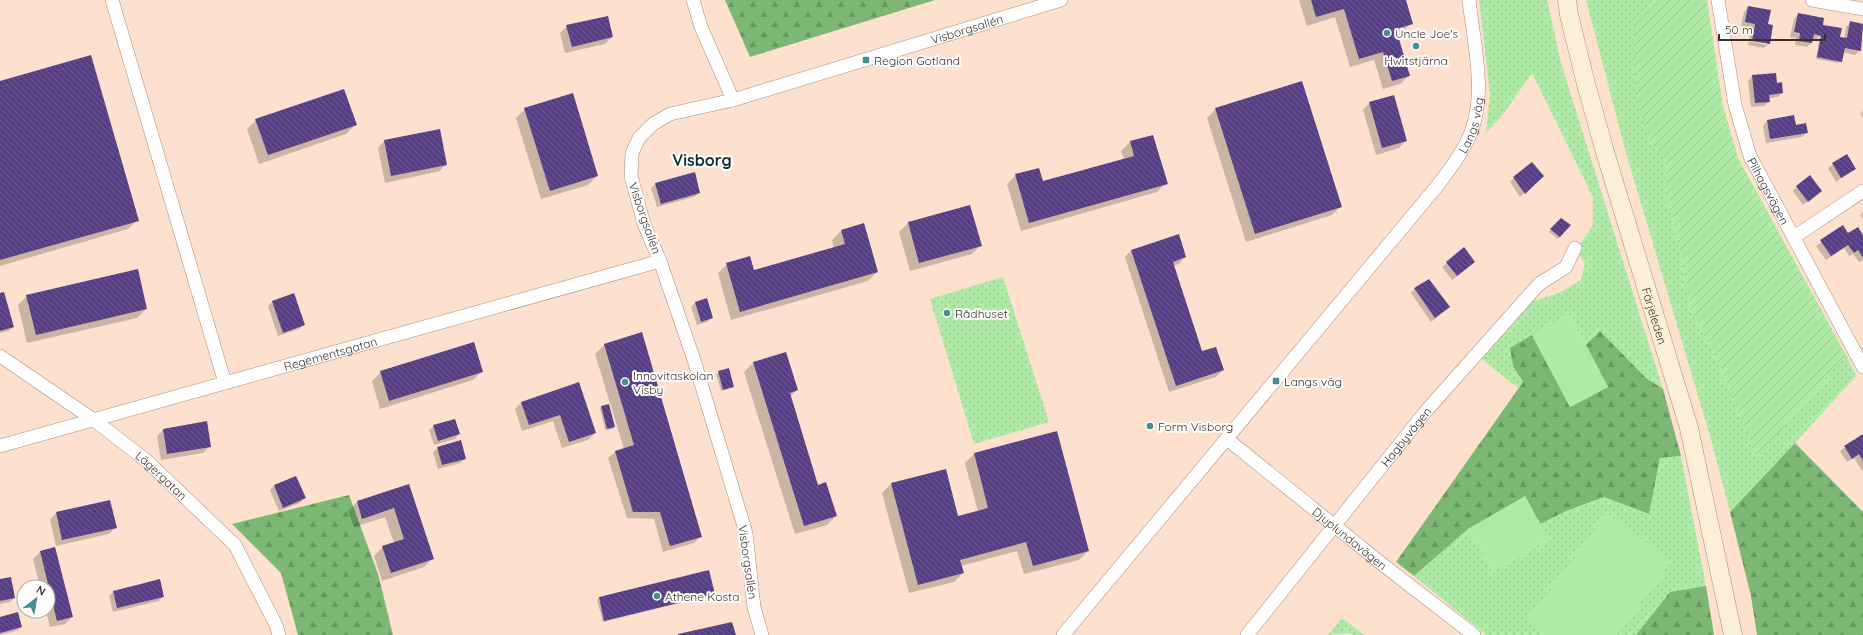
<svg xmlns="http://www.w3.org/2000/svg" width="1863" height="635" font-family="Quicksand,sans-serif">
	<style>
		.grass { fill: url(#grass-dots) }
		.forest { fill: url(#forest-firs) }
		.park { fill: #b0eaa7 }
		.garden { fill: url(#garden-furrows) }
		.shadow { fill: #0003 }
		.building { fill: url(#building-back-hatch) }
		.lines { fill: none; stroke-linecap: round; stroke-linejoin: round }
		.minor-casing { stroke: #a48b79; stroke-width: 14 }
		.secondary-casing { stroke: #a48b79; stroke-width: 19 }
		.minor { stroke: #fff; stroke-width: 13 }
		.secondary { stroke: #fbf0d7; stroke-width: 18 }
		.poi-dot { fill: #458d91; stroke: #fff; stroke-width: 1.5 }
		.labels { text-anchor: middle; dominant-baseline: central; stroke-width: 4; stroke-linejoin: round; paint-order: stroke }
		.street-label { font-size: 12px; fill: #3b3029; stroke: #fff }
		.poi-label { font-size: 12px; fill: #3b3029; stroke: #fff; text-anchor: start }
		.district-label { font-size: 16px; font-weight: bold; fill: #0e3134; stroke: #fff }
	</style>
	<defs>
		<pattern id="grass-dots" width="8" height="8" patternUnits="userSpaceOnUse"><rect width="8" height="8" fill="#b0eaa7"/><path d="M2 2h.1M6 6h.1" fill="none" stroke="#98c990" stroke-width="1.8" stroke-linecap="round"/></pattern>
		<pattern id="forest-firs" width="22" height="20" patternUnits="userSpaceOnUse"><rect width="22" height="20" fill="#7cb873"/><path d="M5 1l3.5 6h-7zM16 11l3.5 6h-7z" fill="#67965e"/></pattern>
		<pattern id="garden-furrows" width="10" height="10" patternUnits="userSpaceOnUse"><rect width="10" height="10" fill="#b0eaa7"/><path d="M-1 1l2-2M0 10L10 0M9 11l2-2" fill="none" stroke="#98c990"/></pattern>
		<pattern id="building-back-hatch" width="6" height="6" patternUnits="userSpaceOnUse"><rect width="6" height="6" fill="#573f87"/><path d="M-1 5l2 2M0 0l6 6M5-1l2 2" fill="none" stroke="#6d5992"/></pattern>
	</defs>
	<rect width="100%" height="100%" fill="#fde1ce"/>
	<path class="grass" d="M 1479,0 L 1547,0 L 1561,63 L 1663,389 L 1646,378 L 1600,332 L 1586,345 L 1570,315 L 1510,348 L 1513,366 L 1523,382 L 1518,388 L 1479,357 L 1530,302 L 1559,293 L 1581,280 L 1585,263 L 1575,248 L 1582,241 L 1593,225 L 1593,197 L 1532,73 L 1502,116 L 1486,133 L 1490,94 Z
		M 1586,0 L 1655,0 L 1634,20 L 1649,142 L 1666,160 L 1667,196 L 1681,255 L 1690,310 L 1714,352 L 1756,457 L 1846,355 L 1856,376 L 1795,443 L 1730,512 L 1710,436 L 1626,153 Z
		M 1003,277 L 1049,422 L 974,444 L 930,299 Z
		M 1681,456 L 1706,586 L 1670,592 L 1636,635 L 1486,635 L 1414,576 L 1468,529 L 1493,571 L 1549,539 L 1540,524 L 1566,511 L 1604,497 L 1648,514 L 1660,458 Z
		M 1342,618 L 1364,635 L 1353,635 L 1349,633 L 1328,635 Z"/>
	<path class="forest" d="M 725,0 L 935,0 L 750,57 Z
		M 1600,331 L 1646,378 L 1663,389 L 1681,456 L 1660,458 L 1649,514 L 1604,497 L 1566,511 L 1540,524 L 1525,497 L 1468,529 L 1414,576 L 1396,562 L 1523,382 L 1513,366 L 1510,348 L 1532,335 L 1570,407 L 1608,387 L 1586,345 Z
		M 1795,443 L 1863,512 L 1863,635 L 1757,635 L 1751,596 L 1730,512 Z
		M 349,495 L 378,574 L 393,635 L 298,635 L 281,573 L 232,524 Z
		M 1706,586 L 1714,635 L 1636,635 L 1670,592 Z"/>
	<path class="park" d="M 1570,315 L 1608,387 L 1570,407 L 1532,335 Z
		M 1525,496 L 1549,539 L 1493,571 L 1468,529 Z
		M 1607,513 L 1672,561 L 1617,635 L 1544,635 L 1527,622 Z"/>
	<path class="garden" d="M 1655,0 L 1707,0 L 1723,106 L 1738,158 L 1846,355 L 1756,458 L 1714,352 L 1690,310 L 1681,255 L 1667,196 L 1666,160 L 1649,142 L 1635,93 L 1634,20 Z"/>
	<path class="shadow" d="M 1299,0 L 1404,0 L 1411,23 L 1402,32 L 1397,34 L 1409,75 L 1400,84 L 1383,89 L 1374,60 L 1350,67 L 1335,17 L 1307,26 Z
		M 1748,7 L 1767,25 L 1769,44 L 1764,48 L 1748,45 L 1749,41 L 1767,45 L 1767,43 L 1749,39 L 1752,28 L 1741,26 L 1744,12 Z
		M 1798,14 L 1839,38 L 1844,39 L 1846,27 L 1850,23 L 1863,25 L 1860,50 L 1855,55 L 1843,52 L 1839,63 L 1816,59 L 1820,35 L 1816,40 L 1812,39 L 1811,43 L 1807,47 L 1795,45 L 1796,38 L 1790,37 L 1794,19 Z
		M 567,26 L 612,37 L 605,44 L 565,53 L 560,33 Z
		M 1752,76 L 1776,84 L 1782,93 L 1778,97 L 1769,98 L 1769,101 L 1764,106 L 1751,107 L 1748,81 Z
		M 0,82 L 137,220 L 128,229 L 0,266 Z
		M 1369,103 L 1406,141 L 1399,148 L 1376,155 L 1363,110 Z
		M 525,109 L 597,176 L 588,185 L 541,199 L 516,118 Z
		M 1216,109 L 1341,206 L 1332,215 L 1246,242 L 1207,118 Z
		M 1863,111 L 1863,118 L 1860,114 Z
		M 256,120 L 355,125 L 346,134 L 259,164 L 247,129 Z
		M 1767,121 L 1795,126 L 1807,132 L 1802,137 L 1766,143 L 1763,126 Z
		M 1153,136 L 1166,183 L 1157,192 L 1021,231 L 1007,184 L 1016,175 L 1043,183 L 1124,159 L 1121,151 L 1130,142 Z
		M 384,141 L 446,164 L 440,171 L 385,183 L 378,148 Z
		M 1847,155 L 1855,169 L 1836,182 L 1828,168 Z
		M 1543,176 L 1520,197 L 1510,182 L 1514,178 Z
		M 656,184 L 699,193 L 694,197 L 657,207 L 651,188 Z
		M 1797,187 L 1821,191 L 1803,205 L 1793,191 Z
		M 970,206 L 981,245 L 972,254 L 910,271 L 899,232 L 908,223 Z
		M 1863,212 L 1863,219 L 1860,215 Z
		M 1561,219 L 1569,226 L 1558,239 L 1549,232 Z
		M 864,225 L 877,272 L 868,281 L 731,320 L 718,273 L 727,264 L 753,272 L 834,248 L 832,240 L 841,231 Z
		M 1843,227 L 1848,235 L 1863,236 L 1863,260 L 1859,262 L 1853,254 L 1849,256 L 1844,248 L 1826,260 L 1816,246 Z
		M 1131,250 L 1185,257 L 1179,264 L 1173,266 L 1202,353 L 1223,370 L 1216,377 L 1169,392 L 1125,257 Z
		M 1447,263 L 1470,266 L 1452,280 L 1442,267 Z
		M 1415,289 L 1449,307 L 1431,322 L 1411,293 Z
		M 0,294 L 13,327 L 8,331 L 0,333 Z
		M 27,296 L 146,309 L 137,318 L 27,343 L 18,305 Z
		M 272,302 L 304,325 L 299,329 L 278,336 L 268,306 Z
		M 695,303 L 712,318 L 707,322 L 697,325 L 691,307 Z
		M 604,345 L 701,536 L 694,543 L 663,552 L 654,519 L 627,518 L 608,458 L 615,452 L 624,449 L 595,354 Z
		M 786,353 L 797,390 L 790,397 L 818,486 L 836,516 L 827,525 L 795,534 L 744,372 L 753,363 Z
		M 728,370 L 733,386 L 721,391 L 716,374 Z
		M 482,371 L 473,380 L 380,409 L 372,381 L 381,372 Z
		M 579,384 L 595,433 L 588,440 L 562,448 L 553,421 L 522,431 L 515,409 L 522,402 Z
		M 602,407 L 614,427 L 612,429 L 605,430 L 600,408 Z
		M 434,426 L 459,434 L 455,439 L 434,445 L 429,430 Z
		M 163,430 L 210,446 L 203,453 L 161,460 L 157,436 Z
		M 1056,432 L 1088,551 L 1079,560 L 1024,574 L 1017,551 L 961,566 L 963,573 L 954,582 L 909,593 L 882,493 L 891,484 L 958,517 L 978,512 L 965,463 L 974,454 Z
		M 1863,435 L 1863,472 L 1854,458 L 1847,462 L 1840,451 Z
		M 438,448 L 465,459 L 460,463 L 438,469 L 433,452 Z
		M 409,485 L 433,558 L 424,567 L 382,581 L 374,556 L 383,547 L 394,543 L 385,517 L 354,527 L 348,511 L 357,502 Z
		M 274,486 L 304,498 L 300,503 L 279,511 L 270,490 Z
		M 56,513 L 116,527 L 109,534 L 56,546 L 50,520 Z
		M 55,548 L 72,617 L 65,624 L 50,627 L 46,611 L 48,611 L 48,587 L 40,587 L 33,559 L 40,552 Z
		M 708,572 L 714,594 L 712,595 L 603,622 L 597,600 L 599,598 Z
		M 0,580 L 14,598 L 10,602 L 0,604 Z
		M 113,592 L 163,596 L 159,601 L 113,612 L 109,596 Z
		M 0,618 L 21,627 L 16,631 L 0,635 Z"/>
	<path class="building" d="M 1311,0 L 1406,0 L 1413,24 L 1396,29 L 1410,76 L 1392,81 L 1383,52 L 1359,59 L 1344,9 L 1316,17 Z
		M 1748,6 L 1771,10 L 1768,24 L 1773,25 L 1770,44 L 1752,41 L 1755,24 L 1745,22 Z
		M 1798,13 L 1824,18 L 1823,25 L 1842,28 L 1840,37 L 1847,38 L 1850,21 L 1863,24 L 1861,51 L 1845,48 L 1842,62 L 1817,57 L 1821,36 L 1814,34 L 1812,43 L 1799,41 L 1800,33 L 1794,32 Z
		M 608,16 L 613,37 L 572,47 L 566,25 Z
		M 91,55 L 139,221 L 0,260 L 0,81 Z
		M 1776,73 L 1777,83 L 1782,82 L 1783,93 L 1769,95 L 1770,102 L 1755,103 L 1752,75 Z
		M 1302,81 L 1342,207 L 1255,234 L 1215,108 Z
		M 344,89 L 357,125 L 268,155 L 255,119 Z
		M 573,93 L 598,176 L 550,191 L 524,108 Z
		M 1394,95 L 1407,141 L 1382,148 L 1369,102 Z
		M 1794,115 L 1796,125 L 1806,123 L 1808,133 L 1770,139 L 1767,120 Z
		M 440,129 L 447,165 L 391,176 L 384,140 Z
		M 1153,135 L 1168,184 L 1029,223 L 1015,174 L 1039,168 L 1043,181 L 1134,156 L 1130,141 Z
		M 1847,154 L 1856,169 L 1841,178 L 1832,163 Z
		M 1532,162 L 1544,176 L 1525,194 L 1513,177 Z
		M 695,172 L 700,193 L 661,204 L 655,183 Z
		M 1810,175 L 1822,191 L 1808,202 L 1796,186 Z
		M 970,205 L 982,246 L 919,263 L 908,222 Z
		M 1561,218 L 1571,225 L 1560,237 L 1550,229 Z
		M 864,223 L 878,272 L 740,312 L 726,263 L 750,256 L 754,270 L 845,244 L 841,230 Z
		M 1843,225 L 1848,233 L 1858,227 L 1863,235 L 1863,258 L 1858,250 L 1854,253 L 1848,245 L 1831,256 L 1820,240 Z
		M 1179,234 L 1186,257 L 1173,262 L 1202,351 L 1216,347 L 1224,370 L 1176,386 L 1131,250 Z
		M 1464,247 L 1475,262 L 1457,276 L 1446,262 Z
		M 138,269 L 147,309 L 36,335 L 26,295 Z
		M 1429,279 L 1450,307 L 1435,318 L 1414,288 Z
		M 4,292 L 14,327 L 0,331 L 0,293 Z
		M 294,293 L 305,325 L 283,333 L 272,301 Z
		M 707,298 L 713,318 L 701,322 L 695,302 Z
		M 642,332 L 702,537 L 670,546 L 660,512 L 633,512 L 615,451 L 634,445 L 604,344 Z
		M 474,342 L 483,372 L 389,401 L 380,371 Z
		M 786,352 L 798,390 L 790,393 L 818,485 L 826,482 L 837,516 L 804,526 L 753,362 Z
		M 729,368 L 734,387 L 723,390 L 718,371 Z
		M 579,382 L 596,433 L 569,442 L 560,415 L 529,425 L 521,402 Z
		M 609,404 L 615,427 L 607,429 L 601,406 Z
		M 455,419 L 460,434 L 438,441 L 433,425 Z
		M 207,421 L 211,447 L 167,454 L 163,429 Z
		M 1057,431 L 1089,551 L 1033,566 L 1026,542 L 960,560 L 964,573 L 918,585 L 891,483 L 946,469 L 958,516 L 988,508 L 974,453 Z
		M 1863,434 L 1863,461 L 1859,454 L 1852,459 L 1844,446 Z
		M 461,440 L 466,459 L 442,465 L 437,447 Z
		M 296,476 L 306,498 L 283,508 L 274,485 Z
		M 409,484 L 434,559 L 391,573 L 382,546 L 404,539 L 394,508 L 362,519 L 357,501 Z
		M 110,500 L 117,528 L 62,540 L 56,512 Z
		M 55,547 L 73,617 L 57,621 L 40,551 Z
		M 709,570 L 715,594 L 604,621 L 599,597 Z
		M 11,577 L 15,598 L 0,601 L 0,579 Z
		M 160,579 L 164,597 L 117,608 L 113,591 Z
		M 18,612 L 22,627 L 0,633 L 0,617 Z
		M 732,622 L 736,635 L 678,635 L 678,634 Z"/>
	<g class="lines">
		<defs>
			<g id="minor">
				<path d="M 112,0 L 225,383"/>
				<path d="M 693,0 L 701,27 L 733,100"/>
				<path id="s1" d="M 1718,0 L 1735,105 L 1750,156 L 1863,367"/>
				<path d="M 1812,0 L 1863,9"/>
				<path d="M 1794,237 L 1863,191"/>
				<path id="s2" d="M 0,356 L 94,420 L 147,461 L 235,545 L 276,625 L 279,635"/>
				<path id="s3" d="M 1227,439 L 1382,564 L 1474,635"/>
				<path id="s4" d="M 0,446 L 660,261"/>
				<path id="s5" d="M 762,635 L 754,607 L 746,533 L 694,360 L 660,261 L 644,224 L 631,176 L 632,153 L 639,138 L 653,124 L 670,114 L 733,100 L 1061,0"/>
				<path id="s6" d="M 1063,635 L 1438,185 C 1447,173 1457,160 1464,147 C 1490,103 1474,47 1469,0"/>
				<path id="s7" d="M 1247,635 L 1426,411 L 1539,284 L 1566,267 L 1575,248"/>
			</g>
			<g id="secondary">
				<path id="s8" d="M 1567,0 L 1569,15 L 1586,84 L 1605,152 L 1689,428 L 1733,635"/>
			</g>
		</defs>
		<use href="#minor" class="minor-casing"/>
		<use href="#secondary" class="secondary-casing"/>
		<use href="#minor" class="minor"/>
		<use href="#secondary" class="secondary"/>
	</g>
	<g class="poi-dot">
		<circle cx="1387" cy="33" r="4"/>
		<circle cx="1416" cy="46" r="4"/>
		<rect x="862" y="56" width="8" height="8" rx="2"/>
		<circle cx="947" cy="313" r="4"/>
		<rect x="1272" y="377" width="8" height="8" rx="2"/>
		<circle cx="625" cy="382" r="4"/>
		<circle cx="1150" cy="426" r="4"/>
		<circle cx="657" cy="596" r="4"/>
	</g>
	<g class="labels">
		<g class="street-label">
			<text stroke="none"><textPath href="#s5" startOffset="867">Visborgsallén</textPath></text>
			<text stroke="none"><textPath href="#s6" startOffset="655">Langs väg</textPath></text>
			<text stroke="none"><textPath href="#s1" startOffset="199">Pilhagsvägen</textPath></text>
			<text transform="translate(645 218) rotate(71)">Visborgsallén</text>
			<text stroke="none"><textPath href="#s8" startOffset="328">Färjeleden</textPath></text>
			<text stroke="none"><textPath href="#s4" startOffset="343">Regementsgatan</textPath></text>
			<text stroke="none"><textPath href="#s7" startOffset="254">Hagbyvägen</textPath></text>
			<text stroke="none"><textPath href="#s2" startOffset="201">Lägergatan</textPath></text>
			<text stroke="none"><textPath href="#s3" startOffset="158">Djuplundavägen</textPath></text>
			<text transform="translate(748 562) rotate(82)">Visborgsallén</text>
		</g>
		<g class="poi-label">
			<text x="1395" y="33">Uncle Joe's</text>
			<text x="874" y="60">Region Gotland</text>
			<text x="1416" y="60" text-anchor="middle">Hwitstjärna</text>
			<text x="955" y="313">Rådhuset</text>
			<text x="633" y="375">Innovitaskolan<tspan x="633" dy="14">Visby</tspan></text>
			<text x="1284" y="381">Langs väg</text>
			<text x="1158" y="426">Form Visborg</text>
			<text x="665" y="596">Athene Kosta</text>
		</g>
		<g class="district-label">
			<text x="702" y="160">Visborg</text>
		</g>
	</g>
	<g transform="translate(36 599) rotate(31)"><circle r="19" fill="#ffffff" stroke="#b1aca9"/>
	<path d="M0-3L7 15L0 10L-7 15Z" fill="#458d91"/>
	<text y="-6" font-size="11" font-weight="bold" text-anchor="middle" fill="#3b3029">N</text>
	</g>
	<path d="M1719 34v6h106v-6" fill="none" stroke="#3b3029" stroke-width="2"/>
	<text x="1725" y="34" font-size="12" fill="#3b3029" stroke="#ffffff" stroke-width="3" paint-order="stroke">50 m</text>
</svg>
